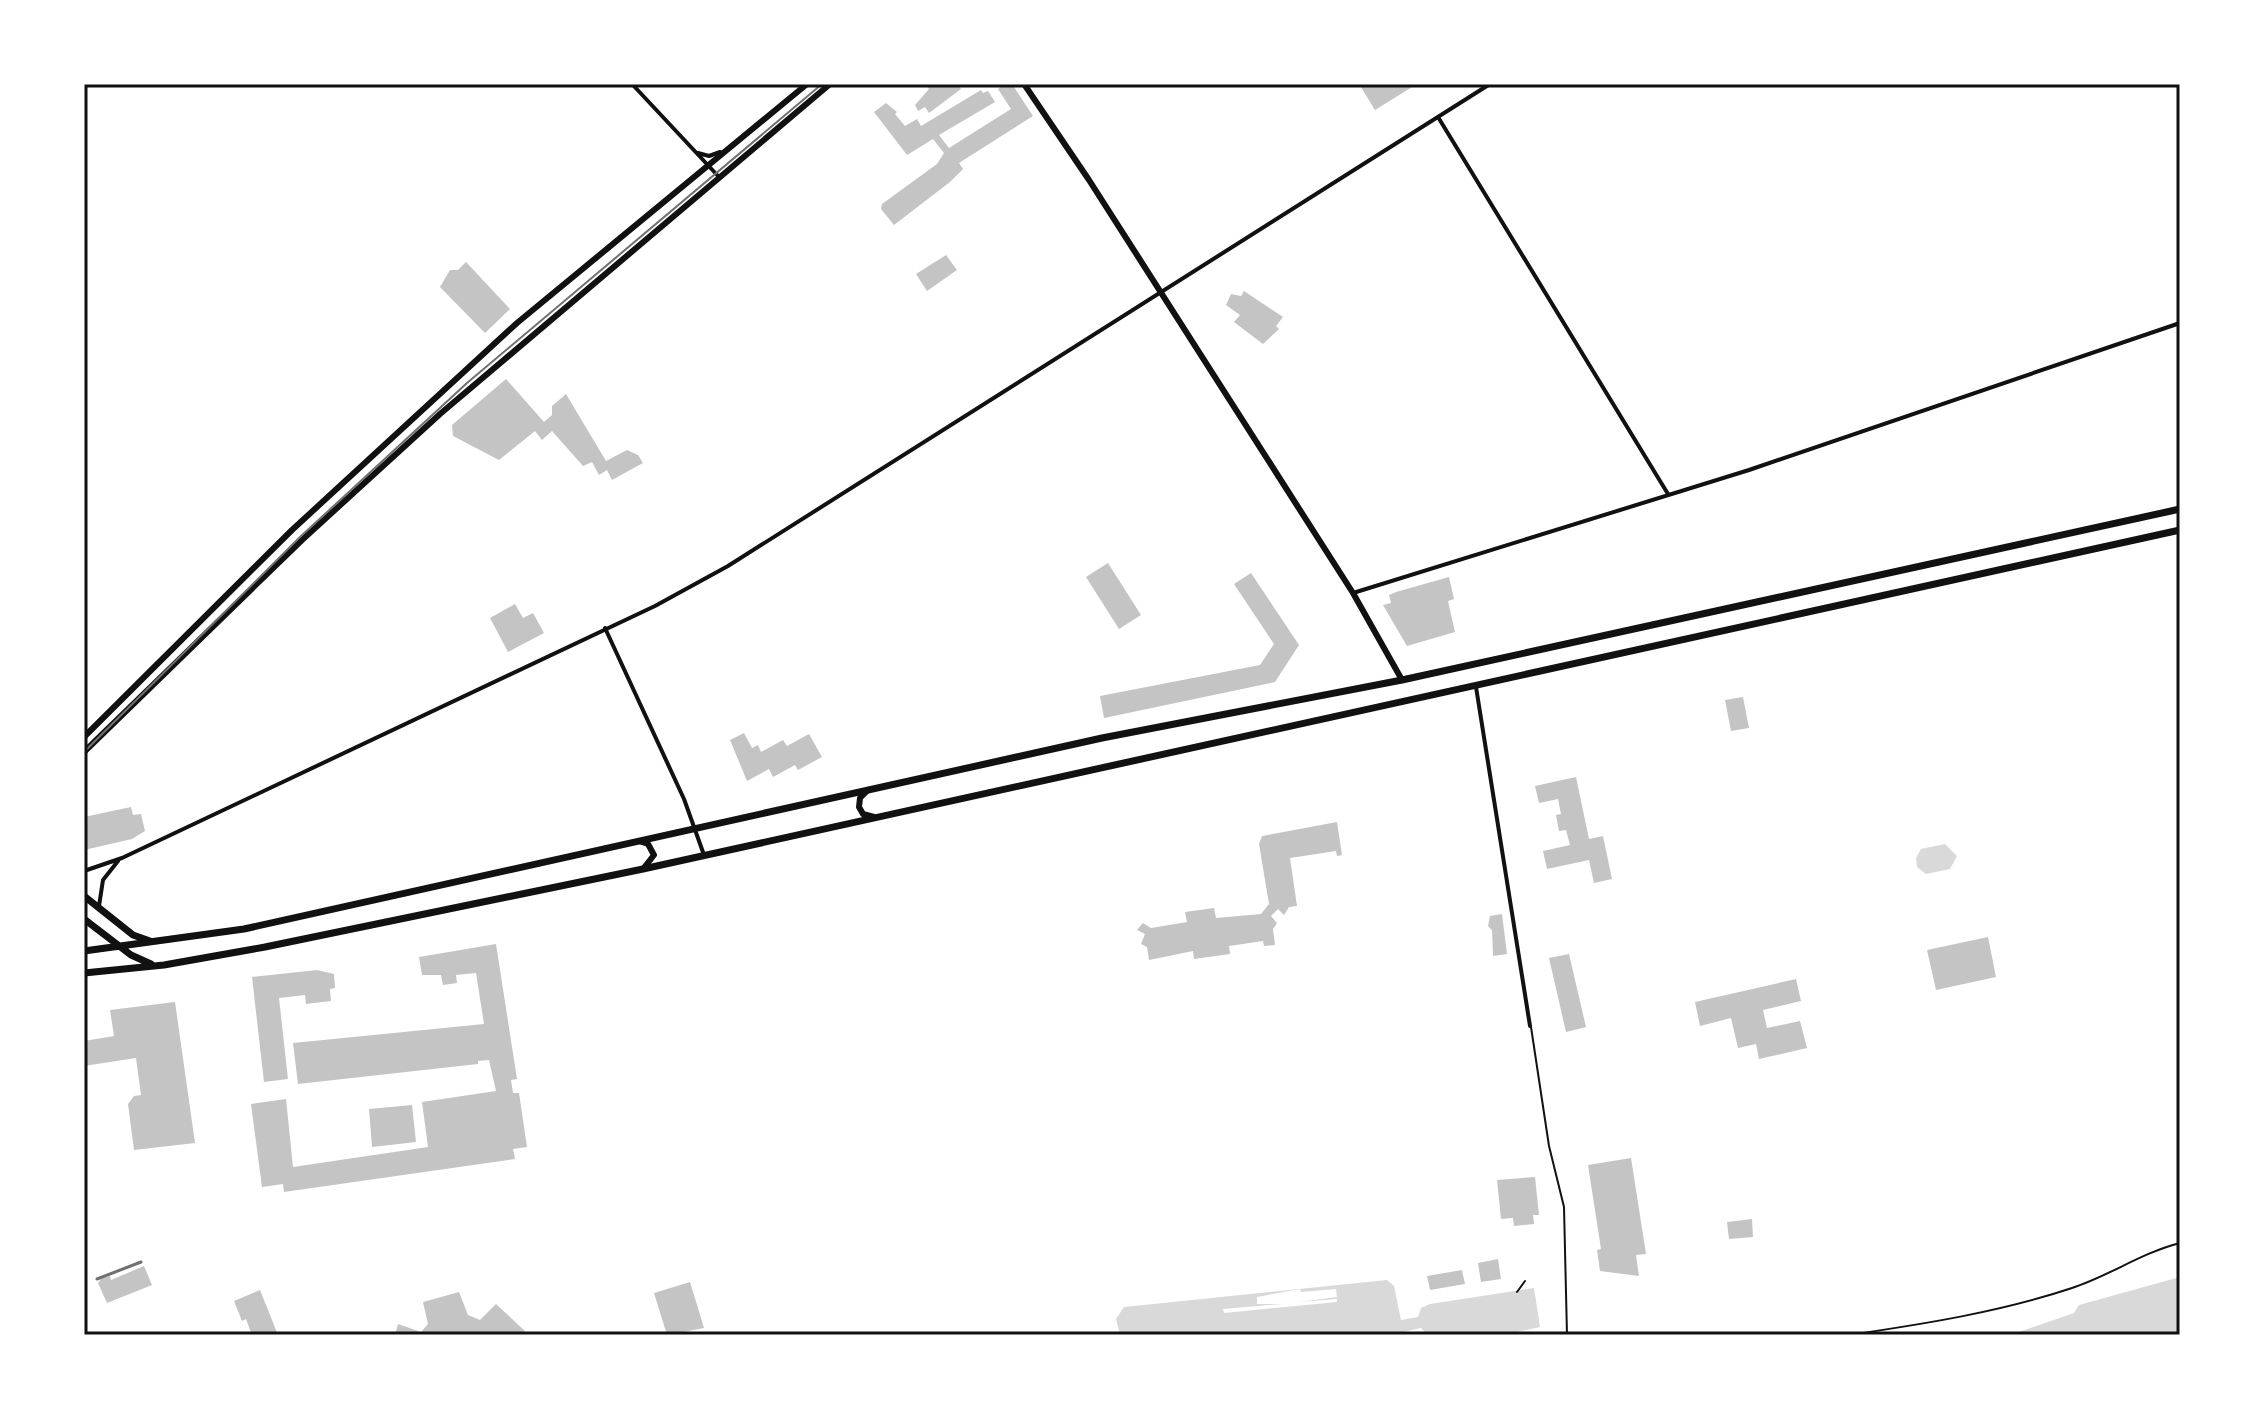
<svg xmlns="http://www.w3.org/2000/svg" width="2264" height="1419" font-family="Helvetica,sans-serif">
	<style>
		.water { fill: #d9d9d9 }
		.pier { fill: #fff }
		.building { fill: #c4c4c4 }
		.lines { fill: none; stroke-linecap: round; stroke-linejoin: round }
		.path { stroke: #111; stroke-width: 2 }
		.service { stroke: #111; stroke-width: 2 }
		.minor { stroke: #111; stroke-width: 4 }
		.tertiary { stroke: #111; stroke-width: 6 }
		.secondary { stroke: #111; stroke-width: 6 }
		.primary { stroke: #111; stroke-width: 7 }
		.tram { stroke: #707070; stroke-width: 2 }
		.rail { stroke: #707070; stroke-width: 3 }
		.neatline { fill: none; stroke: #111; stroke-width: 3 }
	</style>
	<rect width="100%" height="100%" fill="#fff"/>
	<path class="water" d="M 1945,844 L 1957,856 L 1950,869 L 1926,874 L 1917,867 L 1916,858 L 1921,849 Z
		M 2180,1277 L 2180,1335 L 2010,1335 L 2074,1313 L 2079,1305 Z
		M 1387,1280 L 1394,1286 L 1401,1320 L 1418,1317 L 1421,1308 L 1430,1304 L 1534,1288 L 1540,1327 L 1503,1335 L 1428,1335 L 1421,1328 L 1403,1332 L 1403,1335 L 1120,1335 L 1116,1319 L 1124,1307 Z"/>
	<path class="pier" d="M 1300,1289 L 1301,1292 L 1336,1289 L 1337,1297 L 1299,1302 L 1337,1299 L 1337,1302 L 1224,1313 L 1223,1309 L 1282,1304 L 1257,1304 L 1257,1297 Z"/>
	<path class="building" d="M 925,84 L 958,84 L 961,89 L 929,113 L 925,107 L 918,111 L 915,105 L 929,89 Z
		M 1005,84 L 1012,84 L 1033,116 L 959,163 L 963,169 L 950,182 L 894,225 L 881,209 L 882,204 L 937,164 L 944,153 L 933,139 L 907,155 L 874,112 L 886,103 L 897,112 L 895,114 L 905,126 L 917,119 L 921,126 L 981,90 L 983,93 L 988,91 L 995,102 L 939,135 L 949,148 L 1011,109 L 998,89 Z
		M 1359,84 L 1417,84 L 1375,110 Z
		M 946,255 L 957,270 L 927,291 L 916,274 Z
		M 466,262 L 510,309 L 485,333 L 440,287 L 450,270 L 458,270 Z
		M 1244,291 L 1283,317 L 1276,326 L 1279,329 L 1263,344 L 1234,322 L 1240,315 L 1226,305 L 1231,294 L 1241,296 Z
		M 506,379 L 544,422 L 552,415 L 552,406 L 566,394 L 606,461 L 627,450 L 638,455 L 643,463 L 612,480 L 607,470 L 599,475 L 592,462 L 583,466 L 552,431 L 542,440 L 535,431 L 499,460 L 453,436 L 452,425 Z
		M 1108,563 L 1141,615 L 1119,629 L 1086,577 Z
		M 1251,573 L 1299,645 L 1275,682 L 1104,718 L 1100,696 L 1260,665 L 1274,644 L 1234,584 Z
		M 1449,577 L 1454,599 L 1448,601 L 1455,632 L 1407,646 L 1383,605 L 1391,603 L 1389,595 L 1396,592 Z
		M 515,604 L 523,618 L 533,613 L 544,633 L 508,652 L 490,618 Z
		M 1743,697 L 1749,728 L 1731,731 L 1725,700 Z
		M 744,733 L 752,748 L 758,745 L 761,752 L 783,740 L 787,746 L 809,734 L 822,757 L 798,770 L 795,765 L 773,777 L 769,769 L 747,781 L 730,740 Z
		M 1576,777 L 1589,839 L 1603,836 L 1612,879 L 1594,883 L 1589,860 L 1547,869 L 1543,851 L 1570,845 L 1566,830 L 1559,831 L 1556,815 L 1561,814 L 1558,799 L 1539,803 L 1535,786 Z
		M 131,807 L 133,815 L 141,814 L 145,831 L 132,839 L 84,850 L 84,817 Z
		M 1337,822 L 1342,855 L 1337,856 L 1336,851 L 1290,858 L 1297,906 L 1289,907 L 1284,915 L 1278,909 L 1271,916 L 1277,923 L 1273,929 L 1275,945 L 1264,946 L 1263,941 L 1229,946 L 1230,954 L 1194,959 L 1193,951 L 1149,960 L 1147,947 L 1141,944 L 1145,934 L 1137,930 L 1143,923 L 1151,928 L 1187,922 L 1185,912 L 1214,908 L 1216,918 L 1261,914 L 1269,904 L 1259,844 L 1262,836 Z
		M 1502,914 L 1507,954 L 1493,956 L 1492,930 L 1488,926 L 1490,916 Z
		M 1988,937 L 1996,977 L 1936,990 L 1927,950 Z
		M 496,944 L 517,1079 L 511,1080 L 513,1093 L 519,1093 L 527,1147 L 513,1149 L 515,1159 L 284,1192 L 283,1184 L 262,1187 L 251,1104 L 286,1099 L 293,1167 L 428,1147 L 422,1102 L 496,1091 L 489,1060 L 478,1061 L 478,1064 L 298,1084 L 293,1043 L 484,1024 L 476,973 L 456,975 L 457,983 L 443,985 L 441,975 L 422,975 L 419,957 Z
		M 1569,954 L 1586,1027 L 1566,1032 L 1549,958 Z
		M 317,970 L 334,974 L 335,988 L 330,989 L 331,1001 L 306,1004 L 305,995 L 279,998 L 288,1079 L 264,1082 L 252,977 Z
		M 1796,979 L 1801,1001 L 1763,1010 L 1767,1028 L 1800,1021 L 1807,1048 L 1759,1059 L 1756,1044 L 1738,1048 L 1731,1018 L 1700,1026 L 1695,1002 Z
		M 175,1002 L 195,1143 L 134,1150 L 128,1104 L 134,1096 L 141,1095 L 136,1058 L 84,1066 L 84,1041 L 114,1036 L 110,1010 Z
		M 412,1105 L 416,1142 L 372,1147 L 369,1109 Z
		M 1631,1158 L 1646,1254 L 1636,1255 L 1639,1276 L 1600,1271 L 1597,1250 L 1601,1249 L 1588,1165 Z
		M 1535,1177 L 1539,1215 L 1533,1215 L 1534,1224 L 1514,1226 L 1513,1218 L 1501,1219 L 1497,1180 Z
		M 1752,1219 L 1753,1237 L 1729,1239 L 1727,1222 Z
		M 1498,1259 L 1501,1279 L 1481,1282 L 1478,1263 Z
		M 144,1266 L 152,1285 L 107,1303 L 98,1283 L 101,1279 L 110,1276 L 111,1280 Z
		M 1462,1270 L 1465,1284 L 1430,1290 L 1427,1276 Z
		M 690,1282 L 704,1328 L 667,1335 L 654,1293 Z
		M 260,1290 L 278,1335 L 252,1335 L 246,1319 L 242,1321 L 234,1301 Z
		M 459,1292 L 468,1315 L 480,1320 L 496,1304 L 525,1331 L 521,1335 L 463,1332 L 464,1335 L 395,1335 L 398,1324 L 421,1332 L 428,1324 L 423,1302 Z"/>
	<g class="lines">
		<path class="path" d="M 1517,1292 L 1525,1281"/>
		<path class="service" d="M 1531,1027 L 1549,1146 L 1564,1207 L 1567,1335
			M 1849,1335 C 1924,1324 2000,1312 2072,1288 C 2109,1276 2141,1253 2180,1243"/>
		<path class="minor" d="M 632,84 L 719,177
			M 1438,117 L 1668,494
			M 698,153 L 709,156 L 720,152
			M 1353,593 L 1749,470 L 2180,323
			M 605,628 L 684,799 L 704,855
			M 1476,687 L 1530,1026
			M 84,871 L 122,858 L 655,606 L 728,566 L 1490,84
			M 99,906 L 103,880 L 118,861"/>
		<path class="tertiary" d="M 1024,84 L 1089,180 L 1353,593 L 1402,680
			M 868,790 L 860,798 L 859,807 L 863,814 L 874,817
			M 639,841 L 648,844 L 654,855 L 643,869"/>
		<path class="secondary" d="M 84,737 L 292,530 L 517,323 L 807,84
			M 84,752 L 302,540 L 440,414 L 830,84"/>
		<path class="primary" d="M 84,896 L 133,935 L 150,941
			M 84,919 L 131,955 L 151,964
			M 84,951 L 244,929 L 1102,738 L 1402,680 L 2180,509
			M 84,973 L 164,965 L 265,947 L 643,869 L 2180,530"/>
		<path class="tram" d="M 84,752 L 300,537 L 467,383 L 822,84"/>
		<path class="rail" d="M 97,1279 L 141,1262"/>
	</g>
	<rect width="2264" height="1419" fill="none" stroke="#ffffff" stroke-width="172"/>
	<rect x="86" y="86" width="2092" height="1247" class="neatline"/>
</svg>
